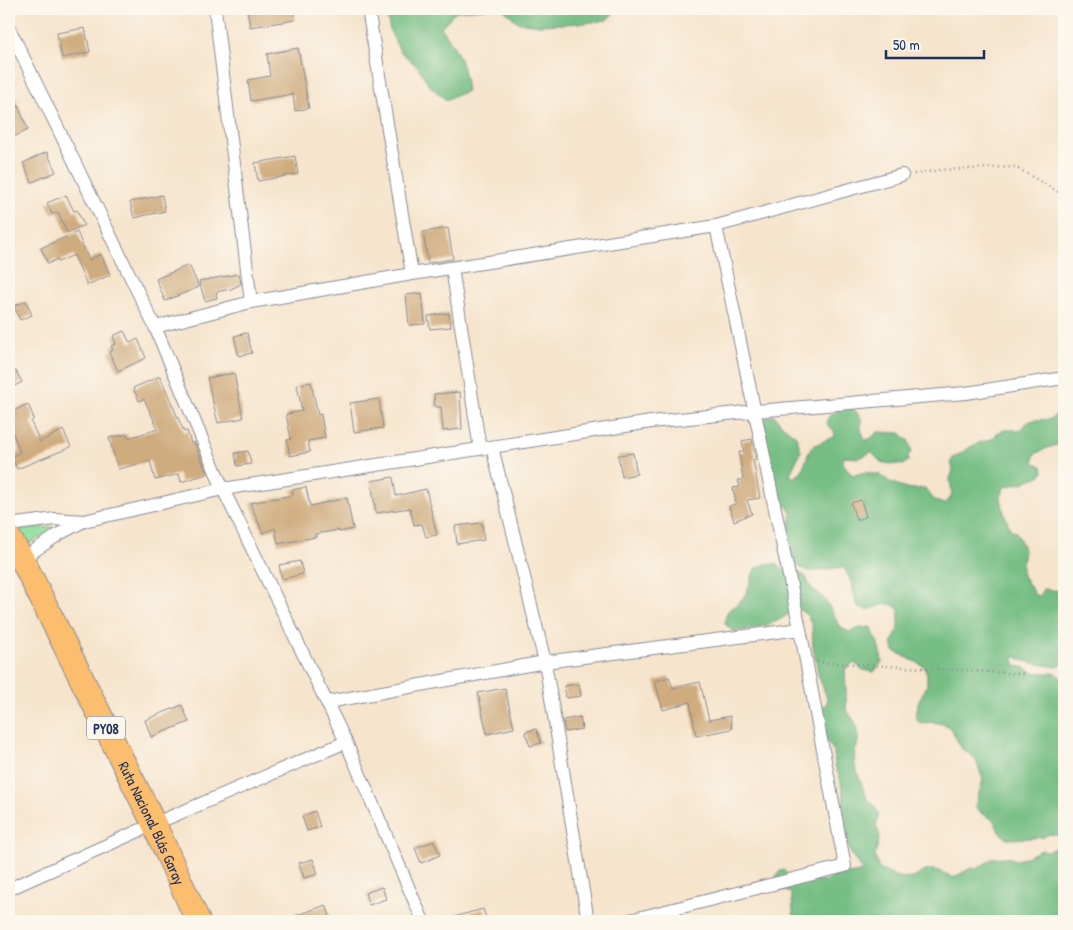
<svg xmlns="http://www.w3.org/2000/svg" width="1073" height="930" font-family="'Patrick Hand',sans-serif">
	<style>
		.green { fill: #93df9c; stroke: #57877d }
		.forest { fill: #76be84; stroke: #487671 }
		.building { fill: #cfac7e }
		.lines { fill: none; stroke-linecap: round; stroke-linejoin: round }
		.street-casing { stroke: #888a95; stroke-width: 14 }
		.highway-casing { stroke: #888a95; stroke-width: 26 }
		.path { stroke: #888a95; stroke-width: 2.5; stroke-dasharray: 1 4; stroke-linecap: butt }
		.street { stroke: #fff; stroke-width: 12 }
		.highway { stroke: #fbbd6e; stroke-width: 24 }
		.labels { text-anchor: middle; dominant-baseline: central; stroke-width: 4; stroke-linejoin: round; paint-order: stroke }
		.shield { fill: #fbf7ec; stroke: #5e6b89; stroke-width: 1 }
		.shield-label { font-size: 14px; font-weight: bold; fill: #1b2f5e }
		.street-label { font-size: 15px; fill: #1b2f5e; stroke: #fbf7ec }
	</style>
	<rect width="100%" height="100%" fill="#fbf7ec"/>
	<filter id="ink" filterUnits="userSpaceOnUse"><feTurbulence type="fractalNoise" baseFrequency=".02" numOctaves="2"/><feDisplacementMap in="SourceGraphic" scale="10" xChannelSelector="R" yChannelSelector="G"/><feConvolveMatrix kernelMatrix="1 2 1 2 8 2 1 2 1" color-interpolation-filters="sRGB"/></filter>
	<filter id="wash" filterUnits="userSpaceOnUse"><feTurbulence type="fractalNoise" baseFrequency=".0096" numOctaves="4" result="noise"/><feDisplacementMap in="SourceGraphic" scale="20" xChannelSelector="R" yChannelSelector="G"/><feGaussianBlur stdDeviation="1.12" result="paint"/><feColorMatrix in="noise" values="0 0 0 0 0 0 0 0 0 0 0 0 0 0 0 0 0 1.4 0 .05"/><feComposite in="paint" operator="in"/></filter>
	<g filter="url(#wash)">
		<rect width="100%" height="100%" fill="#f6e4cc"/>
		<path class="green" d="M 53,527 L 53,530 L 28,544 L 26,543 L 19,531 L 21,529 Z"/>
		<path class="forest" d="M 386,9 L 486,9 L 456,11 L 441,27 C 458,52 463,60 467,91 L 446,100 L 430,86 L 418,67 L 400,51 L 390,31 Z
			M 503,9 L 618,9 L 607,20 L 584,23 L 539,25 L 518,22 Z
			M 1064,406 L 1064,444 C 1056,444 1041,450 1034,455 L 1034,463 L 1042,466 L 1043,473 C 1038,479 1031,477 1026,482 L 1004,487 L 1001,498 L 1004,513 L 1010,529 L 1016,532 L 1023,546 L 1024,550 L 1022,564 L 1022,574 L 1035,595 L 1039,596 L 1043,589 L 1062,591 L 1064,588 L 1064,660 L 1061,665 L 1058,667 C 1049,666 1038,664 1029,662 C 1023,661 1018,657 1013,656 L 1016,666 L 1025,668 L 1034,673 L 1055,673 L 1061,678 L 1064,678 L 1064,686 L 1061,690 L 1062,692 L 1064,692 L 1064,834 L 1058,835 L 1049,834 L 1044,837 L 1033,838 L 1008,839 L 999,832 L 994,820 L 981,813 L 975,806 L 983,780 L 975,758 L 961,748 L 952,730 L 946,725 L 934,722 L 920,723 L 916,718 L 918,703 L 927,685 L 927,674 L 924,666 L 894,651 L 892,642 L 899,628 L 899,610 C 885,593 874,619 857,605 L 850,579 L 844,568 C 836,567 825,570 816,571 C 792,573 789,550 785,532 C 799,511 788,509 774,495 L 763,419 L 774,415 L 783,426 L 796,436 L 801,451 L 790,474 L 793,478 L 801,473 L 811,447 L 835,436 L 834,431 L 827,424 L 829,416 L 845,407 L 853,408 L 861,418 L 861,429 L 865,440 L 870,439 L 878,432 L 900,433 L 908,440 L 912,451 L 908,456 L 908,461 L 903,465 L 882,463 L 871,452 L 859,458 L 844,457 L 843,463 L 851,474 L 855,475 L 865,472 L 880,475 L 890,482 L 906,488 L 913,489 L 925,488 L 934,500 L 943,504 L 949,500 L 952,493 L 950,479 L 953,470 L 951,462 L 953,458 L 974,445 L 994,438 L 997,433 L 1005,430 L 1021,430 C 1031,413 1045,424 1053,417 C 1057,415 1059,409 1064,406 Z
			M 765,564 L 776,564 L 786,571 L 797,571 L 806,577 L 811,588 L 820,594 L 828,604 L 839,626 L 849,632 L 860,628 L 871,627 C 876,639 881,649 882,662 L 874,672 L 863,670 L 854,663 L 845,669 C 845,682 847,695 846,709 L 855,722 L 858,730 L 858,742 L 855,753 L 854,763 L 867,799 L 874,805 L 879,815 L 876,826 L 880,835 L 875,856 L 879,869 C 890,874 901,880 913,878 C 917,877 920,873 923,872 C 935,867 943,872 953,878 L 971,868 L 977,869 L 993,858 L 1005,857 L 1018,860 L 1042,850 L 1048,851 L 1056,848 L 1064,847 L 1064,921 L 793,921 L 794,918 L 791,893 L 777,888 L 775,878 L 780,871 L 784,870 L 791,877 L 827,881 C 838,868 847,878 863,870 C 848,854 844,839 846,818 L 840,810 L 844,799 L 840,778 L 835,766 L 834,751 L 826,740 L 818,716 L 822,707 L 827,704 L 827,698 L 819,677 L 813,647 L 812,625 L 807,615 L 798,609 C 790,612 784,618 777,621 C 763,627 748,631 733,631 L 725,624 C 726,604 733,611 742,599 C 749,591 751,578 755,569 Z"/>
		<g id="blocks">
			<path class="building" d="M 247,9 L 293,9 L 295,20 L 250,27 Z
				M 85,28 L 90,52 L 62,58 L 57,33 Z
				M 298,48 L 309,108 L 295,111 L 293,94 L 251,101 L 248,80 L 270,76 L 267,54 Z
				M 9,82 L 28,130 L 9,139 Z
				M 47,152 L 56,172 L 32,182 L 23,163 Z
				M 295,156 L 298,174 L 258,181 L 255,163 Z
				M 66,195 L 74,211 L 77,210 L 84,225 L 67,233 L 58,212 L 52,214 L 47,203 Z
				M 162,195 L 165,211 L 134,218 L 130,202 Z
				M 448,228 L 453,259 L 428,263 L 423,232 Z
				M 77,232 L 89,260 L 101,254 L 110,275 L 87,285 L 74,255 L 58,262 L 57,259 L 48,264 L 41,248 Z
				M 189,265 L 199,287 L 165,301 L 156,279 Z
				M 239,274 L 241,284 L 231,289 L 216,292 L 217,298 L 205,301 L 199,281 Z
				M 422,293 L 425,324 L 409,325 L 406,295 Z
				M 26,301 L 32,315 L 20,320 L 14,306 Z
				M 449,313 L 451,327 L 430,329 L 428,316 Z
				M 124,331 L 130,343 L 138,339 L 146,358 L 118,371 L 109,352 L 113,350 L 111,346 L 116,344 L 113,336 Z
				M 247,333 L 252,353 L 239,356 L 234,336 Z
				M 16,371 L 22,382 L 9,389 L 9,375 Z
				M 234,373 L 243,418 L 218,423 L 207,378 Z
				M 160,376 L 184,432 L 187,431 L 191,443 L 194,442 L 207,474 L 181,482 L 179,474 L 155,480 L 150,461 L 118,469 L 109,438 L 127,434 L 128,438 L 158,429 L 144,399 L 139,401 L 133,388 Z
				M 311,382 L 318,415 L 321,414 L 325,438 L 308,441 L 310,452 L 290,456 L 287,440 L 291,439 L 286,414 L 302,411 L 297,385 Z
				M 460,392 L 462,429 L 443,431 L 441,407 L 435,407 L 434,394 Z
				M 379,399 L 383,428 L 354,432 L 350,403 Z
				M 28,404 L 33,416 L 33,420 L 31,422 L 40,442 L 63,430 L 71,447 L 17,469 L 11,457 L 20,452 L 9,423 L 9,413 Z
				M 752,439 L 756,460 L 753,460 L 760,498 L 747,500 L 752,514 L 734,521 L 729,506 L 736,504 L 733,488 L 740,487 L 738,480 L 743,480 L 739,452 L 744,452 L 742,441 Z
				M 248,451 L 251,464 L 237,466 L 235,453 Z
				M 633,453 L 637,474 L 622,477 L 618,455 Z
				M 393,477 L 396,496 L 426,489 L 437,535 L 426,537 L 422,524 L 414,525 L 410,508 L 376,513 L 371,481 Z
				M 306,487 L 310,506 L 347,498 L 353,529 L 339,532 L 339,530 L 315,534 L 316,537 L 278,544 L 275,528 L 263,533 L 250,503 L 293,495 L 292,490 Z
				M 861,500 L 866,517 L 856,520 L 851,503 Z
				M 482,523 L 484,540 L 457,544 L 455,526 Z
				M 300,561 L 303,574 L 282,579 L 279,565 Z
				M 669,677 L 673,688 L 700,682 L 709,720 L 730,716 L 732,729 L 696,736 L 690,702 L 663,710 L 655,681 Z
				M 579,684 L 581,696 L 566,698 L 564,686 Z
				M 505,688 L 514,728 L 487,734 L 478,693 Z
				M 182,705 L 189,722 L 151,737 L 145,720 Z
				M 580,717 L 582,729 L 565,732 L 563,720 Z
				M 536,729 L 541,743 L 530,746 L 525,732 Z
				M 315,811 L 320,827 L 307,831 L 302,816 Z
				M 434,841 L 440,855 L 421,863 L 415,848 Z
				M 313,859 L 318,874 L 304,878 L 299,863 Z
				M 382,887 L 386,899 L 369,905 L 365,893 Z
				M 326,905 L 332,921 L 283,921 L 283,920 Z
				M 483,909 L 487,921 L 450,921 L 450,918 Z"/>
		</g>
	</g>
	<g filter="url(#ink)">
		<use href="#blocks" fill-opacity="0" stroke="#888a95" stroke-width="1"/>
		<g class="lines">
			<defs>
				<path id="street" d="M 215,9 L 251,302
					M 368,9 L 412,274
					M 9,28 L 155,327 L 223,489 L 346,742 L 423,921
					M 452,268 L 480,449
					M 155,327 L 251,302 L 412,274 L 716,226 L 902,175
					M 492,447 L 545,662 L 588,921
					M 9,525 L 55,519 L 84,521
					M 22,559 L 61,533 L 84,521 L 223,489 L 651,422 L 756,411 L 966,393 L 1064,378
					M 328,702 L 545,662 L 800,629
					M 9,889 L 154,824 L 346,742
					M 626,921 L 845,866 L 800,629 L 716,226"/>
				<g id="highway">
					<path id="s1" d="M 9,538 L 22,559 L 154,824 L 198,921"/>
				</g>
			</defs>
			<use href="#street" class="street-casing"/>
			<use href="#highway" class="highway-casing"/>
			<path class="path" d="M 914,174 L 940,170 L 1015,167 L 1064,195
				M 817,662 L 1026,674"/>
			<use href="#street" class="street"/>
			<use href="#highway" class="highway"/>
		</g>
	</g>
	<g class="labels">
		<rect class="shield" x="87" y="716.5" width="38" height="23" rx="4"/>
		<g class="shield-label">
			<text x="106" y="728">PY08</text>
		</g>
		<g class="street-label">
			<text stroke="none"><textPath href="#s1" startOffset="319">Ruta Nacional Blás Garay</textPath></text>
		</g>
	</g>
	<rect width="1073" height="930" fill="none" stroke="#fbf7ec" stroke-width="30"/>
	<path d="M886 50v8h98v-8" fill="none" stroke="#1b2f5e" stroke-width="2.5"/>
	<text x="893" y="50" font-size="15" fill="#1b2f5e" stroke="#fbf7ec" stroke-width="4" paint-order="stroke">50 m</text>
</svg>
